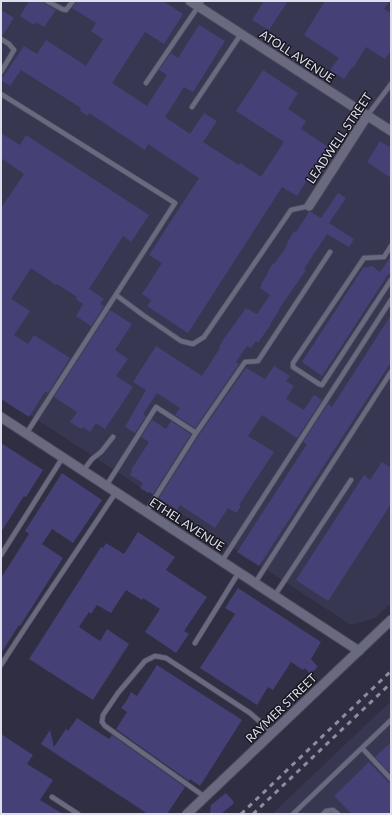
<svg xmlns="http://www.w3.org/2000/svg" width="392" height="815" font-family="Lato,sans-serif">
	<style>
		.built { fill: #383751 }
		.building { fill: #454176 }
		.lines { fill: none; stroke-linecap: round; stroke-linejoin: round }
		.lane-casing { stroke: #4b4a5b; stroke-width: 6 }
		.street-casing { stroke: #4b4a5b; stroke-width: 11 }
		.lane { stroke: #69697f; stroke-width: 4.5 }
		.street { stroke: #69697f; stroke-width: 9 }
		.rail { stroke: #8e8d9d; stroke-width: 3; stroke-dasharray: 5 5; stroke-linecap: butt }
		.labels { text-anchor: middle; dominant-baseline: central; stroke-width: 3; stroke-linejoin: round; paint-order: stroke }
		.street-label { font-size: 12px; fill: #dfdfec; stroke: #181720 }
	</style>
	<rect width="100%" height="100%" fill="#2f2e42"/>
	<path class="built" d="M 1,1 L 391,1 L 391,603 L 375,618 L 351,625 L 1,396 Z
		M 391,701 L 391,814 L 272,814 Z"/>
	<path class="building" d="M 29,1 L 43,1 L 45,4 L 56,10 L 44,27 L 36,22 L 34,25 L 20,16 Z
		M 77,1 L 163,1 L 183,14 L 164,44 L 145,32 L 112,83 L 147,106 L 167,75 L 159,70 L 171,53 L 178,58 L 199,25 L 225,41 L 193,92 L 184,87 L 165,117 L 190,134 L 204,113 L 217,121 L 203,142 L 239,165 L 240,163 L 261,177 L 284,142 L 236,111 L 263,70 L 298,93 L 288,109 L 306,121 L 301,129 L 328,147 L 297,196 L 282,187 L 188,333 L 147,306 L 151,300 L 142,294 L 162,263 L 149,255 L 199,178 L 148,144 L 145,150 L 89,113 L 88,116 L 80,111 L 81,108 L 21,70 L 10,86 L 1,80 L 24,46 L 37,54 L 46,40 L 86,66 L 103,39 L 91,31 L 96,23 L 72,8 Z
		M 264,1 L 288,1 L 269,30 L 252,20 Z
		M 325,1 L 390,1 L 384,9 L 391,13 L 391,51 L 385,59 L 366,47 L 353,68 L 352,67 L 344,79 L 330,70 L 339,58 L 304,35 Z
		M 1,10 L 14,18 L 2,36 L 1,35 Z
		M 1,133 L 20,145 L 26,135 L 149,215 L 131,242 L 123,236 L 89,289 L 104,299 L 100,304 L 104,306 L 91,326 L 76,316 L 83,304 L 76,299 L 77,297 L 57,284 L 56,285 L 31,268 L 11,299 L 30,311 L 14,335 L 28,344 L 34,335 L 70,358 L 48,393 L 45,392 L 29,417 L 1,399 L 1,208 L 24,174 L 1,158 Z
		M 380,141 L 391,148 L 391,178 L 367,162 Z
		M 338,193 L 346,198 L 329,223 L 354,239 L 349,247 L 327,234 L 304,269 L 306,270 L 279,309 L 280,309 L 270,324 L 271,324 L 258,343 L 256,341 L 251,348 L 247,346 L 236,362 L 239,364 L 195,428 L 175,415 L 180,408 L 157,393 L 143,414 L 146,416 L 135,433 L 125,427 L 146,390 L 133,382 L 156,346 L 202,376 L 220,348 L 219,347 L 223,340 L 246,308 L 257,314 L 270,295 L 260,288 L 262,285 L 261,284 L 268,273 L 267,273 L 273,263 L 274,264 L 287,246 L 286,245 L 294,231 L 296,232 L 309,212 L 311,212 L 321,218 Z
		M 391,256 L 391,272 L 387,276 L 322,376 L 302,362 L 363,268 L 372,266 L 380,272 Z
		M 110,310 L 132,324 L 115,350 L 128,359 L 116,376 L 133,387 L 105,429 L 96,423 L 90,432 L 83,427 L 81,429 L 70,422 L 77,412 L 54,397 Z
		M 391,315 L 391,362 L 259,566 L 237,552 L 307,444 L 303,442 L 328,404 L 332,407 Z
		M 274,366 L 290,376 L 286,381 L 294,386 L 286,399 L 304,410 L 314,395 L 322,400 L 297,438 L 262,415 L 248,436 L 274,452 L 239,505 L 241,506 L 236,513 L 228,508 L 215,528 L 180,505 L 177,510 L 159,498 L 199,435 L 246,368 L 265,379 Z
		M 152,420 L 166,429 L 171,421 L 191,434 L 153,494 L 149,492 L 148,493 L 140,488 L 143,483 L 130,475 L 132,471 L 131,470 L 149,442 L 141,437 Z
		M 1,443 L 43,470 L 26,497 L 24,496 L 1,532 Z
		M 382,462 L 391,468 L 391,504 L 328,601 L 296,580 L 364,475 L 370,480 Z
		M 62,473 L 102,500 L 73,543 L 52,529 L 42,544 L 63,558 L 20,626 L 19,625 L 1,653 L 1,578 L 29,534 L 25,531 Z
		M 138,532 L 175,557 L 166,570 L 207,597 L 184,631 L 189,634 L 176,653 L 145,632 L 160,609 L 143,598 L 142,600 L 126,590 L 111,613 L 97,605 L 91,614 L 89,612 L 79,627 L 100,641 L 107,629 L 129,644 L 93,700 L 29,659 L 101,547 L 103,548 L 106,543 L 124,554 Z
		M 238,588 L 321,642 L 311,659 L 318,667 L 310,674 L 305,668 L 303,670 L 291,662 L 273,690 L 268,687 L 257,705 L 200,668 L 235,614 L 225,608 Z
		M 157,665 L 242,720 L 200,786 L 190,779 L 189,781 L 116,729 L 127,712 L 121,708 L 127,700 L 131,692 L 137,696 Z
		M 77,718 L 109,739 L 112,735 L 185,787 L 167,814 L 148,814 L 41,744 L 50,730 L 54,747 L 66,729 L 68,731 Z
		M 1,734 L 33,755 L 27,764 L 53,780 L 40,800 L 63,814 L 1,814 Z
		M 391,742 L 391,774 L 375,757 Z
		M 369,762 L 388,782 L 391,783 L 391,814 L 352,814 L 334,796 Z
		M 226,793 L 234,802 L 233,804 L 221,814 L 210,814 L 211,805 Z"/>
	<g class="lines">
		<defs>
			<path id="lane" d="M 47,1 L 62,9 L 66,10 L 73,1
				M 1,39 L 9,44 L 14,50 L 1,72
				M 146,83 L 202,1
				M 1,94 L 175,203 L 26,434
				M 192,107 L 241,34
				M 367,116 L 391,84
				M 391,246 L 384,257 L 364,258 L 293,363 L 293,367 L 319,384 L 322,385 L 391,280
				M 116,295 L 143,315 L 181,341 L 193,344 L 204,337 L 291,210 L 309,206
				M 83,471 L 92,459 L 101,452 L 113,437
				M 106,486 L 156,407 L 196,433 L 245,362 L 258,361 L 330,252
				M 146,512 L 196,433
				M 1,555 L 63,457
				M 222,561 L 391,300
				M 255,583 L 391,372
				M 275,595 L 351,480
				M 195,643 L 239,572
				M 1,665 C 38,607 78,550 116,492
				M 362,748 L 391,779
				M 52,797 L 78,814
				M 205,797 L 105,726 L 102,722 L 103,715 L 118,693 L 145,661 L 155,656 L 166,658 L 250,713 L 273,733
				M 293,814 L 391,720
				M 323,814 L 326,811 L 333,810 L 338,814"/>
			<path id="street" d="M 190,1 L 391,131
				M 309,206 L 367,116
				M 1,417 L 359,651
				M 187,814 L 391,620"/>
		</defs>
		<use href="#lane" class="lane-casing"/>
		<use href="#street" class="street-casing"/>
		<use href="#lane" class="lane"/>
		<use href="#street" class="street"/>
		<path class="rail" d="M 241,814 L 391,671
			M 253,814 L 391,683"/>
	</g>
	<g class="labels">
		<g class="street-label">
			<text transform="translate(297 56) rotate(33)">ATOLL AVENUE</text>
			<text transform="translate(339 138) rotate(-56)">LEADWELL STREET</text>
			<text transform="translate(187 524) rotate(33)">ETHEL AVENUE</text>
			<text transform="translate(281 708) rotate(-44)">RAYMER STREET</text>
		</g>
	</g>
	<rect width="392" height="815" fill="none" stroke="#dfdfec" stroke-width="4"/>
</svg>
